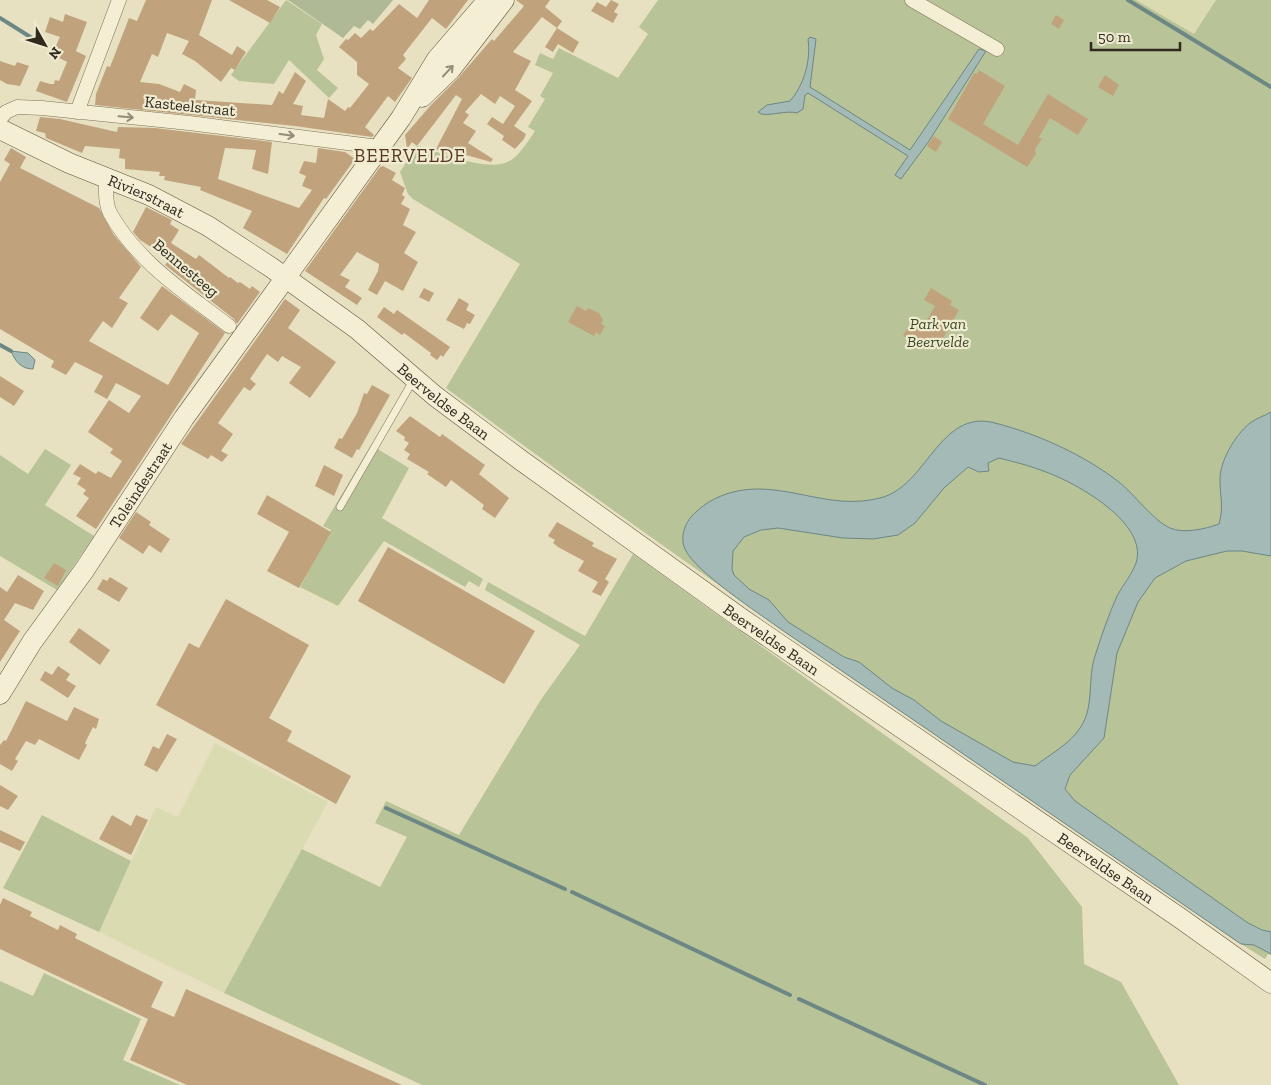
<svg xmlns="http://www.w3.org/2000/svg" width="1271" height="1085" viewBox="0 0 1271 1085" font-family="'Zilla Slab',serif">
<style>
.farmland{fill:#dbdbb1}
.green{fill:#b8c398}
.cemetery{fill:#b0b996}
.water{fill:#a4bab7;stroke:#6c8784;fill-rule:evenodd}
.lines{fill:none;stroke-linecap:round;stroke-linejoin:round}
.stream{stroke:#6c8784;stroke-width:4}
.building{fill:#c0a37d}
.lane-casing{stroke:#7e735c;stroke-width:8}
.street-casing{stroke:#7e735c;stroke-width:15}
.secondary-casing{stroke:#60543f;stroke-width:21}
.lane{stroke:#f3eed4;stroke-width:7}
.street{stroke:#f3eed4;stroke-width:14}
.secondary{stroke:#f3eed4;stroke-width:20}
.oneway{stroke:#928c79}
.labels{text-anchor:middle;dominant-baseline:central;stroke-width:4.5;stroke-linejoin:round;paint-order:stroke}
.street-label{font-size:16px;fill:#30291e;stroke:#efebd0}
.park-label{font-size:16px;font-style:italic;fill:#3c4a27;stroke:#efebd0}
.quarter-label{font-size:19px;letter-spacing:1px;fill:#573523;stroke:#efebd0}
</style>
<rect width="100%" height="100%" fill="#e7e1c2"/>
<path class="farmland" d="M1136 0H1216L1194 34Z
M215 743 328 802 224 993 99 932 156 807 178 817Z"/>
<path class="green" d="M286 0 322 24 316 35 324 59 317 70 338 88 329 98 289 60 274 84 239 81 231 75Z
M658 0H1136L1194 34 1216 0H1271V955L1268 954 1265 959 1241 944C975 760 705 582 446 388L520 264 413 199 408 194 400 172 417 146C429 148 435 151 446 156 455 159 467 161 476 163 511 169 516 159 535 131L528 127 545 99 540 96 553 73 535 65 540 53 553 59 559 48 618 78 648 34 639 27Z
M371 445 409 468 382 518 483 579 479 587 469 581 465 587 384 541 338 606 300 587 331 530 323 526Z
M45 449 71 465 45 505 94 536 57 590 0 556V455L28 474Z
M633 554 1028 838 1082 907 1084 964 1121 982 1179 1085H422L224 993 302 849 380 887 407 837 375 823 386 801 459 835 540 701 580 645 485 590 488 582 585 636Z
M42 815 131 861 99 932 3 888Z
M44 973 141 1019 123 1060 180 1085H0V981L33 996Z"/>
<path class="cemetery" d="M288 0H393L373 24 368 20 360 29 354 26 343 38Z"/>
<path class="water" d="M810 37 816 39 810 87 910 150 979 49 986 51 929 141 901 179 895 175 908 156 808 93 805 95 803 109 797 113C785 110 773 116 761 114L758 112 767 105 790 101C804 85 811 61 808 39Z
M11 351 28 353 35 360 33 369C21 369 15 361 11 351Z
M1271 412V556L1242 551H1227L1186 561 1155 578 1138 602 1117 653 1104 738 1070 775 1065 789 1075 801 1248 923 1262 930 1271 932V954L1254 945 1241 944 782 630C760 614 694 571 685 549 679 536 686 520 696 512 713 496 735 489 759 489 803 490 835 509 880 498 927 487 939 408 995 423 1038 434 1084 455 1119 482 1134 494 1154 521 1170 528 1184 534 1205 529 1219 524 1224 506 1220 498 1220 481 1219 462 1235 435 1250 423 1257 418 1264 416 1271 412ZM999 458C1015 462 1031 466 1046 472 1076 483 1149 523 1136 563 1132 574 1123 585 1117 596 1109 614 1102 634 1096 653 1089 671 1092 690 1088 709 1082 738 1057 749 1035 766L1013 762 941 721 914 700 892 688 859 662 844 657 788 622 769 600 749 589 734 575 732 569 733 551 744 537 761 530 778 528 843 538 873 539 898 535 915 523 944 488 968 467 979 472 989 471 988 463Z"/>
<g class="lines">
<path class="stream" d="M1128 0 1271 87
M0 18 32 38
M0 345 11 351
M386 808 565 889
M572 892 790 995
M799 999 985 1085"/>
</g>
<path class="building" d="M146 0H212L199 35 232 55 237 46 246 52 235 70 231 68 221 82 195 61 182 54 189 41 167 33 158 57 152 54 140 82 159 84 180 92 184 84 196 90 195 100 272 105 279 91 283 94 295 72 306 81 293 104 303 106 301 115 324 118 328 99 345 111 348 107 350 108 369 84 357 75V62L339 47 346 39 348 40 355 33 361 38 370 29 373 31 399 4 417 18 429 0H468L446 29 432 18 403 55 406 59 398 68 412 78 395 102 388 96 365 127 374 135 372 137 295 126 95 105 96 94 107 66 110 67 129 18 137 21Z
M229 0H267L280 7 270 23Z
M516 0H550L545 7 562 21 557 28 542 17 513 52 531 61 515 90 532 101 514 126 526 134 524 139 515 149 502 140 504 136 487 124 492 117 503 124 515 106 500 96 495 104 481 94 465 112 469 115 463 123 476 131 468 143 493 159 491 162 448 150 446 155 436 149 462 99 456 95 417 146 412 142 407 149 405 135 431 105 459 77 492 39 494 41 524 6Z
M611 0 619 4 614 12 618 14 613 23 591 11 597 2 606 7Z
M65 14 87 22 76 51 86 56 67 102 36 91 40 81 50 84H54L55 80 59 81 67 62 52 54 60 37 45 32 50 17 63 22Z
M1056 15 1064 20 1059 29 1051 24Z
M557 28 579 42 573 53 558 44 553 52 545 47Z
M0 61 15 66 17 62 29 66 20 86 7 84 0 80Z
M979 70 1005 86 983 124 1018 145 1048 94 1088 119 1078 135 1050 118 1039 137 1042 139 1035 149 1036 154 1027 167 948 119 974 73 977 74Z
M1105 75 1119 85 1113 96 1098 87Z
M40 117 60 119 117 132 118 127 155 128 272 142 268 174 252 169 256 150 225 148 218 179 299 208 312 190 302 186 306 176 299 173 304 161 316 163 318 148 345 152 355 159 326 199 324 198 287 254 243 228 252 211 200 190 201 187 164 180 165 176H159L160 172 125 169V159L119 158 120 149 85 146 82 153 46 138 45 133 36 131Z
M934 136 942 142 936 152 927 146Z
M11 148 26 157 20 168 99 208 114 235 141 267 119 298 128 303 112 328 103 321 89 341 168 385 199 333 171 314 158 331 140 318 162 286 225 333 96 529 76 516 89 498 83 494 86 490 77 484 81 478 73 474 80 464 96 474 98 471 111 478 122 461 110 453 113 449 88 432 109 400 129 413 141 396 116 383 107 399 94 392 103 376 75 362 66 375 51 367 54 361 0 329V182L10 164 4 160Z
M383 166 396 173 392 180 405 188 402 195 405 197 401 204 410 209 403 225 416 232 404 253 418 262 403 291 385 281 377 295 368 290 378 271 379 264 357 252 340 275 350 280 345 287 362 298 357 305 305 271 380 167Z
M146 207 172 220 170 224 179 230 171 243 196 259 199 255 229 278 230 277 238 283 240 282 250 289 252 286 260 292 237 324 234 319 165 265 170 259 140 240 133 232Z
M424 288 434 293 429 302 419 297Z
M931 288 952 301 950 305 959 310 937 349 927 343 925 348 903 336 910 324 921 331 935 306 924 300Z
M459 298 469 304 466 310 475 315 470 324 467 323 464 329 446 320Z
M285 299 300 310 288 328 336 362 310 398 289 383 301 367 282 356 278 362 267 354 250 379 256 384 250 391 244 387 218 423 233 434 221 451 228 455 222 462 211 455 208 459 181 444Z
M577 306 586 311 588 308 599 313 603 320 601 324 605 326 600 335 596 332 594 336 568 322Z
M384 307 394 314 397 310 450 347 443 357 441 355 437 360 430 355 431 353 404 333 402 335 377 317Z
M0 376 24 391 14 406 0 397Z
M372 385 390 395 359 450 357 449 352 458 334 448 339 438 342 439 357 413 364 393 367 394Z
M410 416 440 437 442 434 485 465 479 474 509 498 495 518 482 509 484 505 451 480 446 487 427 474 429 472 407 459 410 454 404 450 409 443 404 440 405 437 396 431Z
M324 465 343 475 334 496 315 486Z
M267 495 331 532 299 588 267 571 289 532 257 514Z
M136 512 151 522 149 525 170 539 161 553 149 545 143 554 119 538Z
M557 522 594 543 592 546 617 559 605 579 609 582 601 596 592 592 598 582 578 571 584 561 558 547 553 543 555 540 548 536Z
M388 547 535 631 504 684 358 601Z
M54 563 66 570 58 586 44 578Z
M18 575 44 591 33 610 15 603 4 620 20 631 0 662V587L7 592Z
M110 577 128 588 119 602 97 589 103 579 107 581Z
M226 599 309 645 269 718 292 731 287 741 351 776 336 804 156 705 189 643 199 648Z
M79 628 110 650 100 665 69 642Z
M58 666 70 674 66 680 76 686 68 698 40 680 45 671 52 675Z
M26 701 67 721 74 707 99 719 96 729 93 727 85 743 87 745 79 760 39 739 35 745 26 741 15 759 18 761 12 771 0 764V745L4 740 6 741Z
M167 734 177 739 157 772 144 765 153 746 159 749Z
M0 785 18 796 8 810 0 806Z
M112 815 131 826 136 815 148 820 131 855 99 839Z
M0 830 25 842 20 851 0 842Z
M3 898 32 912 30 916 58 930 60 925 77 934 75 938 163 982 151 1007 174 1017 186 989 402 1085H187L130 1060 148 1019 0 949V905Z"/>
<g class="lines">
<g class="lane-casing">
<path id="lane" d="M340 507 414 379"/>
</g>
<g class="street-casing">
<path id="street" d="M912 0 997 49
M77 112 119 0
M0 119 6 112 17 107 42 108 189 123 379 147
M106 179C106 190 105 203 110 213 137 262 186 293 229 326"/>
</g>
<g class="secondary-casing">
<g id="secondary">
<path d="M422 97 451 69 504 0"/>
<path id="s1" d="M0 129 69 163 149 195 208 226 272 268 357 329 435 396 522 461 745 621 1180 918 1271 983"/>
<path id="s2" d="M0 694 32 642 85 569 184 418 401 118 437 59 488 0"/>
</g>
</g>
<use href="#lane" class="lane"/>
<use href="#street" class="street"/>
<use href="#secondary" class="secondary"/>
</g>
<defs><path id="oneway-shaft" d="M-6 0H5M1.5-3L5.5 0L1.5 3" fill="none" stroke-width="1.6" stroke-linecap="round" stroke-linejoin="round" transform="scale(1.25)"/></defs>
<g class="oneway">
<use href="#oneway-shaft" transform="translate(448 71) rotate(-47)"/>
<use href="#oneway-shaft" transform="translate(126 117) rotate(5)"/>
<use href="#oneway-shaft" transform="translate(287 135) rotate(7)"/>
</g>
<g class="labels">
<g class="street-label">
<text transform="translate(190 106) rotate(6)">Kasteelstraat</text>
<text stroke="none"><textPath href="#s1" startOffset="161">Rivierstraat</textPath></text>
<text transform="translate(186 268) rotate(40)">Bennesteeg</text>
<text stroke="none"><textPath href="#s1" startOffset="524">Beerveldse Baan</textPath></text>
<text stroke="none"><textPath href="#s2" startOffset="252">Toleindestraat</textPath></text>
<text stroke="none"><textPath href="#s1" startOffset="929">Beerveldse Baan</textPath></text>
<text stroke="none"><textPath href="#s1" startOffset="1334">Beerveldse Baan</textPath></text>
</g>
<g class="park-label">
<text x="938" y="323">Park van<tspan x="938" dy="18">Beervelde</tspan></text>
</g>
<g class="quarter-label">
<text x="410" y="155">BEERVELDE</text>
</g>
</g>
<g transform="translate(45 45) rotate(129)" stroke="#efebd0" stroke-width="4" paint-order="stroke">
<path d="M0-4L9 19L0 12L-9 19Z" fill="#30291e"/>
<text y="-8" font-size="14" font-weight="bold" text-anchor="middle" fill="#30291e">N</text>
</g>
<path d="M1091 42v8h89v-8" fill="none" stroke="#30291e" stroke-width="2.5"/>
<text x="1098" y="42" font-size="15" fill="#30291e" stroke="#efebd0" stroke-width="4" paint-order="stroke">50 m</text>
</svg>
